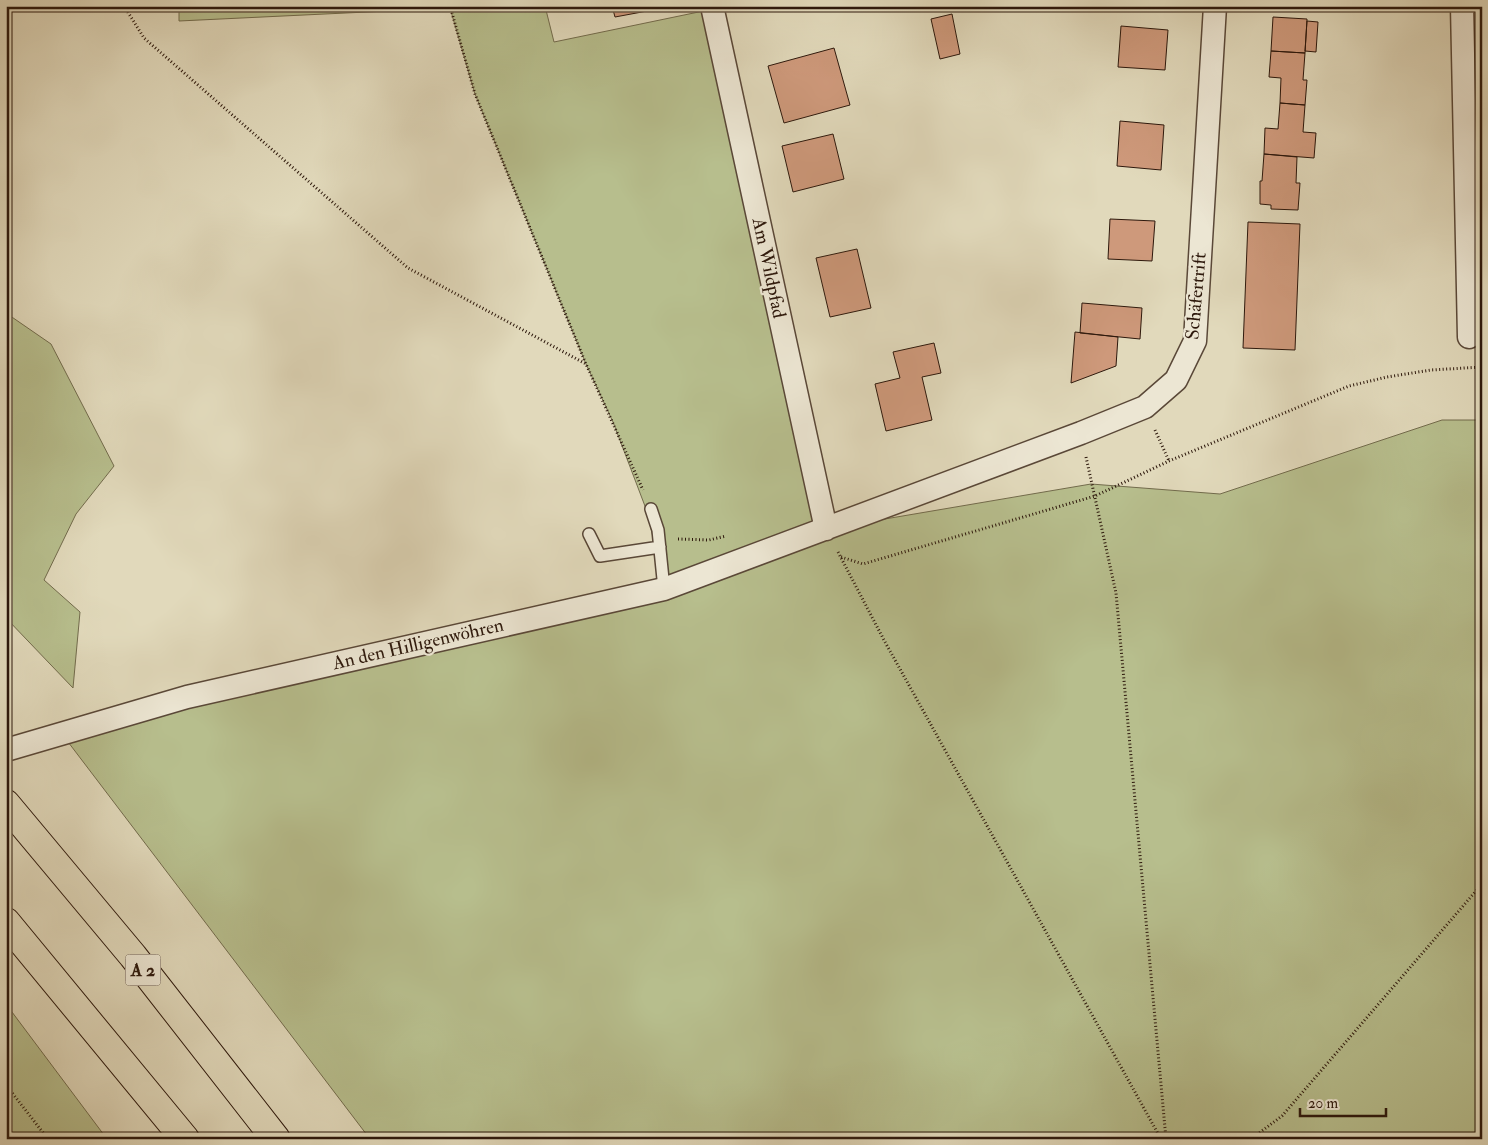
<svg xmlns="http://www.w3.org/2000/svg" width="1488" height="1145" viewBox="0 0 1488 1145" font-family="'IM FELL Double Pica',serif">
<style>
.green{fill:#b7be8d;stroke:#726b4c}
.building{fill:#ce997b;stroke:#2d180c}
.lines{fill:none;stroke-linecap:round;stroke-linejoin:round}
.service-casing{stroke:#5a4838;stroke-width:14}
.minor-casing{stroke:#5a4838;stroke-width:25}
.motorway-casing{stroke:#2d180c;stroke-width:30}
.path{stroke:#2d180c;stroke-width:3;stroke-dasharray:1 2.5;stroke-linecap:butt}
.service{stroke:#ece6d3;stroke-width:11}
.minor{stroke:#ece6d3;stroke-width:22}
.motorway{stroke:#e1d9bb;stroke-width:28}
.labels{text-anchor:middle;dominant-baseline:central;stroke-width:4.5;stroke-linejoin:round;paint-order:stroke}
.shield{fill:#ece6d3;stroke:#665648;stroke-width:1}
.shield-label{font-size:18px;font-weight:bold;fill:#2d180c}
.street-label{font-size:19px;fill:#2d180c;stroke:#ece6d3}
</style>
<rect width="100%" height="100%" fill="#e1d9bb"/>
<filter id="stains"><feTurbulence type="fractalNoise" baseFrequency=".004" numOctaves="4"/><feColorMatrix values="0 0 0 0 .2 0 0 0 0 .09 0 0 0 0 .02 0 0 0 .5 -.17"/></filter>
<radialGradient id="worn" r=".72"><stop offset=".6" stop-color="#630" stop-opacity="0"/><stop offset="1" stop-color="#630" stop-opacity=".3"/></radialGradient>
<path class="green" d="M179 6H545L554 42 713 9 826 529 1091 484 1220 494 1442 420H1482V1139H370L62 734 664 589 648 514 613 422 586 364 475 94 450 8 179 21Z
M6 313 51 344 114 466 76 514 44 580 80 612 73 688 6 618Z
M6 1004 107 1139H6Z"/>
<path class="building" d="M612 6H657L658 9 615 17Z
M952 14 960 54 940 59 931 19Z
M1273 17 1307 19 1305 53 1271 51Z
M1307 21 1318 22 1316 52 1305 51Z
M1121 26 1168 30 1165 70 1118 67Z
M834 48 850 105 784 123 768 66Z
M1271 51 1305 53 1303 80H1307L1305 105 1280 103 1281 78 1269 77Z
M1280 103 1305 105 1303 132 1316 133 1314 158 1264 154 1265 128 1278 129Z
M1120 121 1164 125 1161 170 1117 166Z
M833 134 844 179 793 192 782 146Z
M1264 154 1297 157 1296 183H1300L1298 210 1271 209V205L1260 204V181H1262Z
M1110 219 1155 221 1152 261 1108 259Z
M1248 222 1300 224 1295 350 1243 348Z
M857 249 871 308 830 317 816 258Z
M1082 303 1142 308 1140 339 1080 333Z
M1075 332 1118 337 1116 366 1071 383Z
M934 343 941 373 922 377 932 420 886 431 875 384 900 378 893 352Z"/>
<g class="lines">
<g class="service-casing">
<path id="service" d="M651 509 658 530 664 589
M589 534 600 556 660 547"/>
</g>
<g class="minor-casing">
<path id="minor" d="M712 6 826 529
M1462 6 1469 337
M6 750 187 697 664 589 1081 433 1145 407 1176 380 1195 341 1215 6"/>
</g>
<g class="motorway-casing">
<path id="motorway" d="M6 804 133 956 276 1139
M6 922 185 1139"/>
</g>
<path class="path" d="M124 6 144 38 408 268 586 364
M450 6 475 94 586 364 643 490
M1155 430 1169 461
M1086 457 1116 593 1166 1139
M678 539 709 540 726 536
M838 552 885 642 1161 1139
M841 557 863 564 1095 496 1169 461 1349 386 1387 377 1431 370 1482 367
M6 1085 48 1139
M1251 1139 1282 1116 1482 884"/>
<use href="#service" class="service"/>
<use href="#minor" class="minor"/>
<use href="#motorway" class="motorway"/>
</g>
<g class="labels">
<rect class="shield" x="125.5" y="954.5" width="35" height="31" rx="4"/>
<g class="shield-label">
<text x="143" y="970">A 2</text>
</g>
<g class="street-label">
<text transform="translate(769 268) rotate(78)">Am Wildpfad</text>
<text transform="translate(1196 296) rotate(-85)">Schäfertrift</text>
<text transform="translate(418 644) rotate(-13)">An den Hilligenwöhren</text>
</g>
</g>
<rect width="1488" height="1145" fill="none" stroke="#e1d9bb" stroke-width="25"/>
<rect x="8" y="8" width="1473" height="1130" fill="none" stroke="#2d180c" stroke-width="2.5"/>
<rect x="12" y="12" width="1463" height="1120" fill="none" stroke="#2d180c"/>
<path d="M1300 1108v8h86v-8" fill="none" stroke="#2d180c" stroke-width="2.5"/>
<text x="1308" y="1108" font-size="15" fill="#2d180c" stroke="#ece6d3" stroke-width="4" paint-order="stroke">20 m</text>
<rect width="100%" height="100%" filter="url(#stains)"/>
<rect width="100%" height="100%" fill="url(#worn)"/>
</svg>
